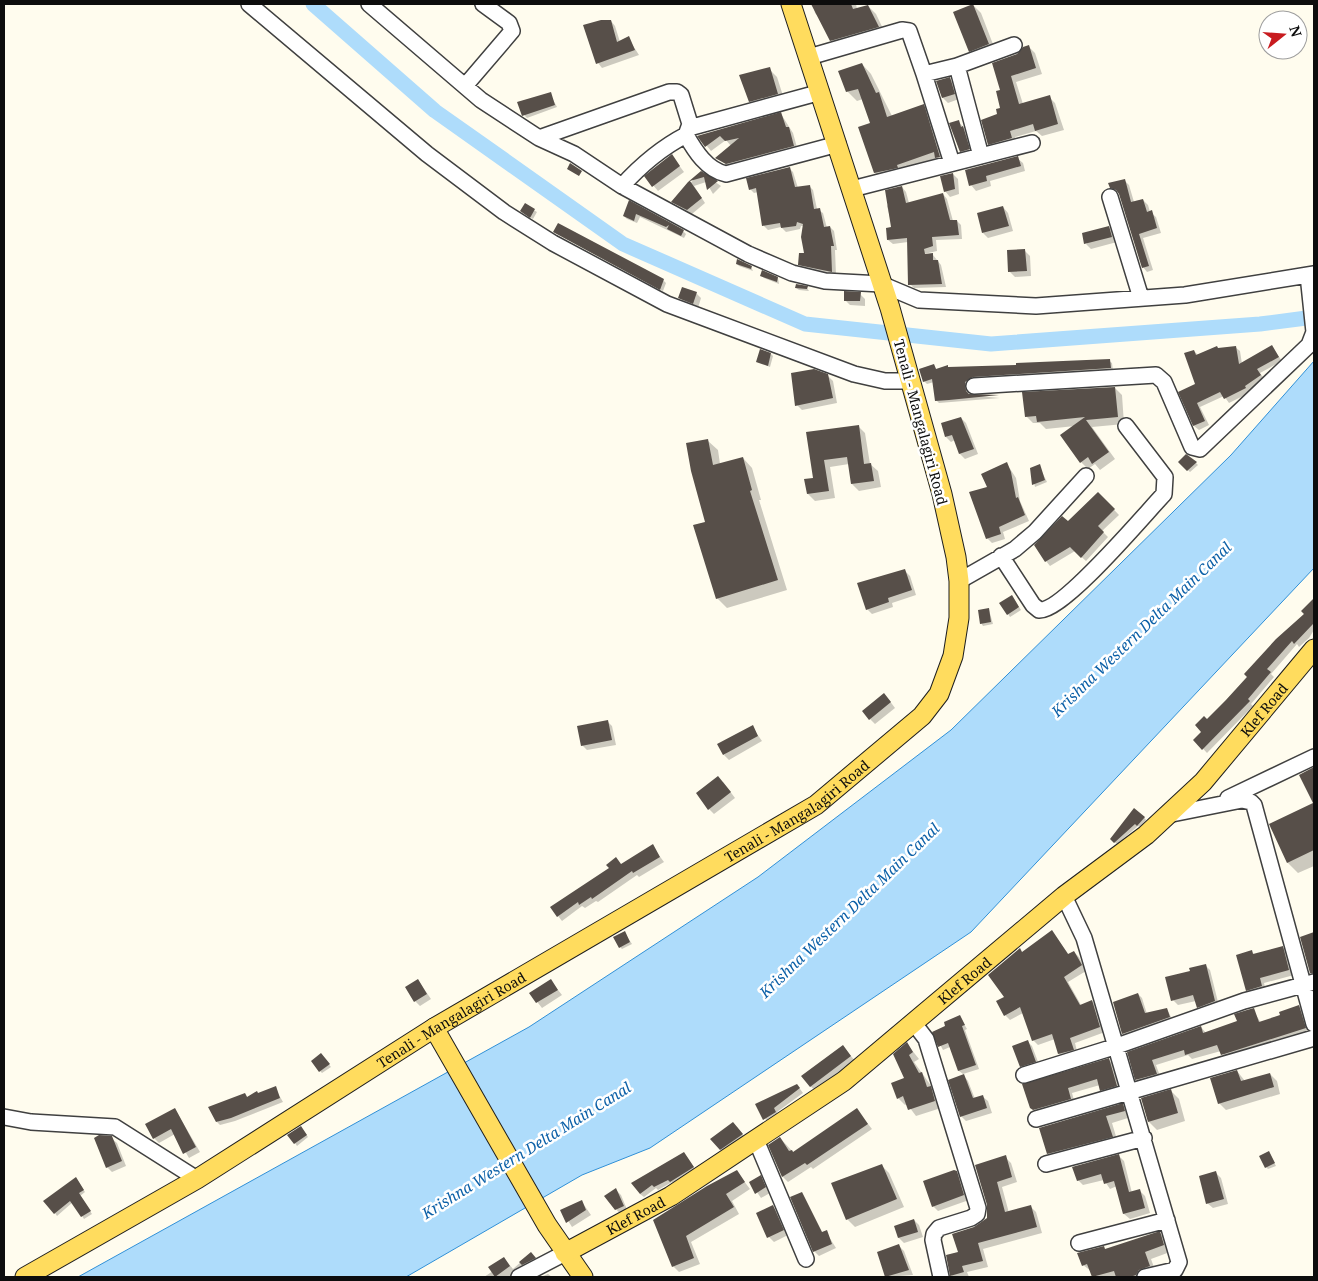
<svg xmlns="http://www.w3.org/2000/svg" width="1318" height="1281" viewBox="0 0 1318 1281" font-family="'Noto Serif',serif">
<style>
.water{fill:#aedcfb;stroke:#3090d7}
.shadow{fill:#0003}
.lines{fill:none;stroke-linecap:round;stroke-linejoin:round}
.canal{stroke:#aedcfb;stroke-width:15}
.building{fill:#574f49}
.minor-casing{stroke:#404040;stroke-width:18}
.major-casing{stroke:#1e1e1e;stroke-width:21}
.minor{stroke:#fff;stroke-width:15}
.major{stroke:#ffdc5e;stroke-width:19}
.labels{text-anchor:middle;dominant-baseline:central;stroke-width:5;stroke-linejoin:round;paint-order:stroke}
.street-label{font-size:14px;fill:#0d0d0d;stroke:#fff}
.water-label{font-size:15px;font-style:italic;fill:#0d61a8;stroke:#fff}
</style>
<rect width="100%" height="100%" fill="#fffcee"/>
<path class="water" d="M1314 361V568L971 932 650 1148 582 1175 406 1277H78L529 1027 758 877 951 730 1231 455Z"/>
<path class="shadow" d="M813 4H856L857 9 868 6 876 14 886 35 839 48 831 40 820 19 815 13Z
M973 5 981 13 996 52 978 59 970 51Z
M611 21 615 26 620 42 628 38 639 55 602 68 598 63Z
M1029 47 1035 53 1042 74 1016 82 1023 104 1049 97 1055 103 1064 130 1042 136 1036 131 1015 137 1018 144 995 150 989 144 1002 108V91L1018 55Z
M862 64 871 74 892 116 923 105 933 115 949 166 885 182 875 173 872 123 863 99 857 101 847 91Z
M769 69 777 77 785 102 758 109 750 101Z
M950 79 955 84 959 99 948 103 943 98 938 82Z
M550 94 557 107 527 118 525 116 518 102Z
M781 114 793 133 798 151 732 169 717 158 731 146 726 140 711 151 699 136Z
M959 122 968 133 974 154 964 155 959 149 951 124Z
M672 156 684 172 658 191 646 177Z
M1017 158 1023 163 1025 171 990 181 991 186 976 191 971 185 967 171Z
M789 168 793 172 798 188 809 186 813 190 817 209 823 213 827 228 830 227 834 231 837 250H835L836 275 803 268 799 264 806 255 804 226H801L800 229 786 232 781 227 768 230 764 226 758 192 754 193 750 189Z
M701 172 721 186 713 194 706 182 694 186 705 203 692 214 672 202Z
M953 174 958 179 959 194 950 197 945 191Z
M1124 180 1129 185 1134 202 1143 200 1148 205 1150 212 1156 217 1161 233 1143 238 1153 270 1147 272 1143 267 1120 193 1111 187Z
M902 187 906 192 909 203 943 194 947 199 953 221H957L961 225 962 239 936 240 937 251 924 254 933 255 941 265 946 287 914 288 910 284 908 242 893 244 888 240 893 229 887 206Z
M629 202 683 231 686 234 684 238 640 217 637 223 627 219 624 216Z
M525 205 537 212 533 219 524 213Z
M1003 207 1008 213 1013 231 988 238 983 233Z
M1109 227 1114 232 1117 242 1091 249 1086 244Z
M554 232 663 280 666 283 663 291Z
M1008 251H1025L1030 256 1031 276 1015 277 1010 272Z
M737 264 751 267 753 271 739 266Z
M762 276 778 278 779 284 764 278Z
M796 288H807L809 291 799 290Z
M696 293 701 298 698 308 685 303 680 298Z
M860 294 865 299V306L850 305 845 300Z
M1235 347 1240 351 1242 364 1272 347 1282 361 1260 373 1265 380 1248 391 1249 393 1229 403 1224 396 1200 407 1209 425 1199 430 1194 426 1180 392 1197 385 1194 351 1198 355Z
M771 354 773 356 770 367 758 362Z
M1109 361 1112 363 1113 371 968 385V395L1000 398 939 403 936 400 934 382 927 384 924 381 934 366 937 370 947 366 949 368 1017 366Z
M827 375 833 381 837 403 802 410 797 405Z
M1115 388 1122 395 1124 424 1092 427 1115 459 1100 470 1095 464 1088 469 1081 462 1075 426 1046 429 1040 423H1033L1026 416Z
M961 418 966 423 978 454 965 459 960 454 955 440 951 442 946 437Z
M858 426 865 433 870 464 878 471 881 487 859 491 852 484 849 464 830 467 835 498 815 501 808 494 815 479 808 434Z
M708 441 718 450 720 464 743 458 752 468 761 500H759L787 590 727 608 717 598 706 522Z
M1179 462 1196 463 1198 465 1190 472Z
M1007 464 1016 478 1020 501 1029 521 1003 532 1005 539 992 543 987 538 988 488Z
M1039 466 1047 482 1035 487 1031 469Z
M1098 493 1119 515 1102 531 1108 537 1086 561 1075 551 1050 566 1046 561 1068 523Z
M905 571 910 576 916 595 892 603 893 607 872 614 867 609Z
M1014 599 1021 610 1010 617 1001 603Z
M1314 603V630L1309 638 1299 647 1297 644 1271 674 1274 677 1251 704 1253 706 1207 753 1195 740 1203 732 1207 721Z
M989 610 993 624 983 626 981 623Z
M889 700 895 708 875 724 870 719Z
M607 721 612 726 616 745 587 750 582 745Z
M752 727 762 741 729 760 724 755Z
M1314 767V866L1298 873 1288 863 1271 825 1314 804 1300 775Z
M723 782 735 798 714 814 709 809Z
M1144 817 1146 820 1140 827 1138 826 1117 844 1111 839Z
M652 846 664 862 639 877 637 875 598 902 596 901 585 908 582 906 562 921 558 916 611 869 622 865Z
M624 932 632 944 622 949 620 947Z
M1314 933V976L1311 973 1301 938Z
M1056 937 1069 955 1074 952 1079 957 1086 971 1068 982 1081 1005 1092 1001 1097 1006 1105 1032 1075 1043 1078 1055 1065 1059 1059 1054 1055 1039 1038 1045 1033 1040 1023 1013 1010 1020 1005 1015 1006 998 1022 953Z
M1282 947 1288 952 1294 975 1264 983 1266 991 1252 995 1247 990 1252 952 1255 955Z
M1205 965 1210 970 1219 1006 1203 1012 1196 1001 1178 1005 1173 1000 1192 972Z
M418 980 431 999 420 1006 415 1001Z
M551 981 562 995 542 1008 531 994Z
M1138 994 1142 998 1147 1014 1167 1009 1173 1021 1127 1038 1123 1034 1114 1003Z
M1299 1006 1304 1011 1310 1033 1227 1060 1221 1051 1192 1059 1188 1055 1156 1065 1161 1079 1142 1085 1137 1080 1129 1053 1201 1027 1206 1033 1238 1022 1253 1010 1261 1023 1281 1016Z
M960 1017 967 1029 965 1030 979 1069 963 1074 959 1071 950 1047 943 1050 934 1033Z
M1027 1041 1032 1046 1040 1067 1026 1071 1021 1066Z
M907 1044 919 1059 914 1062 937 1094 941 1108 916 1116 907 1104 905 1105 898 1098 906 1079Z
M843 1046 855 1061 816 1091 810 1086Z
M323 1057 331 1067 322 1073 320 1071Z
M1109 1060 1114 1065 1122 1090 1106 1095 1100 1085 1072 1093 1075 1104 1039 1115 1034 1110Z
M1237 1071 1245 1081 1270 1074 1277 1081 1280 1094 1226 1110 1219 1103Z
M963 1075 968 1081 975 1099 982 1096 988 1101 992 1113 966 1121 961 1116Z
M797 1085 803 1093 777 1112 780 1117 768 1123 757 1105Z
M275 1088 283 1102 235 1121 220 1125 217 1122 245 1094 248 1098Z
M1171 1091 1179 1099 1185 1121 1157 1130 1149 1122Z
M1122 1105 1129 1111 1131 1117 1112 1123 1118 1143 1055 1160 1048 1153Z
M175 1109 200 1152 189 1158 175 1134 159 1143 154 1138Z
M857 1110 872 1129 813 1169 811 1167 788 1182 783 1177 770 1145 780 1138 794 1153Z
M737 1127 745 1138 724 1153 712 1139Z
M303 1130 308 1137 297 1146 295 1143Z
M111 1138 117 1143 126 1166 112 1172 107 1167Z
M1269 1153 1276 1166 1268 1169 1266 1167Z
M1119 1156 1124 1161 1132 1193 1140 1191 1145 1196 1150 1213 1130 1219 1124 1214 1117 1186 1110 1189 1104 1180 1083 1185 1078 1180Z
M687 1157 696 1171 674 1184 672 1182 658 1190 656 1188 644 1197 640 1194Z
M1005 1157 1011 1163 1017 1182 1002 1187 1009 1213 1031 1207 1036 1212 1042 1233 983 1249 988 1267 967 1272 969 1277H953L951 1275 959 1253 975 1228 988 1218V1205Z
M881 1165 889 1173 904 1207 855 1227 847 1219Z
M737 1172 750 1189 732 1201 739 1214 691 1242 700 1264 679 1272 673 1266 654 1221Z
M956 1172 962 1178 969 1200 938 1211 933 1206Z
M1216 1173 1221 1178 1228 1204 1213 1208 1207 1203Z
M760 1177 770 1193 761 1198 750 1182Z
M78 1181 85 1192 80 1196 92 1214 84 1219 73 1202 57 1216 55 1213Z
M616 1190 621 1195 628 1212 621 1215 606 1197Z
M802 1193 824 1238 826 1232 836 1248 819 1256 814 1251Z
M582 1202 591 1215 572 1227 562 1211Z
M773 1207 778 1212 788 1235 774 1242 769 1237 757 1214Z
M914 1220 919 1225 923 1237 904 1243 899 1238 896 1227Z
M1160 1233 1166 1239 1170 1252 1151 1259 1156 1273 1145 1277H1094L1091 1271 1083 1265 1106 1250Z
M899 1246 904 1251 913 1275 886 1277 878 1253Z
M531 1253 539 1263 517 1277H484L493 1271 504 1258 513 1269Z
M548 1274 552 1277H541Z"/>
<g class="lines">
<path class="canal" d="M313 4 435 111 623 244 805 324 991 344 1260 324 1314 317"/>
</g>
<path class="building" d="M811 4H851L853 9 868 5 879 27 830 41Z
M973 4 989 44 969 52 953 12Z
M601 20H611L617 42 629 36 635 50 596 64 583 25Z
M1029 45 1036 68 1011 76 1019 104 1050 95 1058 124 1035 131 1033 124 1010 131 1012 138 988 145 981 120 997 114 996 109 1000 108 996 91 1000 90 992 63 1017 54 1023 47Z
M862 63 876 93 879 92 887 117 924 104 940 157 935 158 934 152 897 165 898 168 874 173 858 127 870 123 858 89 846 92 838 71Z
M770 67 778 94 749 102 739 75Z
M950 77 955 94 942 98 936 81Z
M551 92 555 105 522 116 517 102Z
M781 112 786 127H789L794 146 726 164 715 158 739 138 725 141 720 136 705 147 697 136Z
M959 120 961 127 963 126 970 149 960 152 949 123Z
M672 154 680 166 652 187 644 176Z
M1018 156 1021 166 986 176 987 181 969 186 965 170Z
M570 163 582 171 579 176 567 169Z
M790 167 795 187 810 185 814 209 820 208 824 227 830 226 834 246H831L832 272 798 265 799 253H804L801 237 803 224 797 222 796 226 781 228 780 223 762 226 756 188 749 190 746 178Z
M701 171 718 181 707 190 704 177 690 181 702 198 687 210 671 202 688 182Z
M953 173 955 189 944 192 940 176Z
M1125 179 1131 202 1143 199 1147 212 1152 210 1157 228 1139 234 1149 266 1142 268 1119 194 1116 190 1110 188 1108 183Z
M902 186 906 203 943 193 950 220H957L959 235 932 237 933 246 924 249 925 254 933 253V260H938L942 284 908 285 907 238 887 240 886 228 891 227 885 190Z
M629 200 684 230 681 236 667 229 669 225 666 227 636 214 634 221 623 216Z
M525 203 535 209 530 218 520 211Z
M1003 206 1009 226 982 233 977 213Z
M558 223 664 279 660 290 553 232Z
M1109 226 1112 237 1084 244 1082 233Z
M1025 249 1027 271 1008 272 1007 250Z
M737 259 752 266 751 269 736 264Z
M762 270 778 277 777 282 760 276Z
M796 284 808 286 807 289 795 288Z
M682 287 697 292 693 304 678 298Z
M844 291 861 292 860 301H844Z
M1272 345 1279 357 1257 369 1261 375 1245 386 1246 388 1224 399 1220 392 1197 403 1205 421 1193 426 1178 392 1195 384 1184 353 1194 350 1196 355 1217 346 1218 348 1236 346 1239 364Z
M760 349 771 353 768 366 756 362Z
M1110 359 1111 368 973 377 965 382 966 391 969 394 999 395 949 400 935 401 932 379 923 382 919 369 934 364 936 369 948 365V367L1016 365V363Z
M814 369 828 374 833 398 795 406 791 373Z
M1115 387 1118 417 1086 420 1109 452 1092 464 1088 457 1080 463 1060 435 1085 417 1037 422 1036 416 1025 417 1022 392Z
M961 417 974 449 959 454 952 435 945 437 941 423Z
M859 425 864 464 871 463 874 481 851 484 847 457 824 460 829 491 807 494 804 479 813 478 806 432Z
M708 439 713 465 743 457 752 490 750 491 778 580 716 599 693 525 705 522 691 471 686 443Z
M1186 454 1197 462 1187 471 1178 462Z
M1007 462 1011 472 1016 498 1018 497 1025 515 999 527 1001 534 986 539 969 492 987 487 981 474Z
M1040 464 1045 480 1032 485 1030 468Z
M1098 492 1115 509 1098 526 1104 532 1081 558 1070 547 1045 562 1034 545 1062 516 1068 521Z
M905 569 912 590 888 598 889 602 866 610 857 583Z
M1012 595 1019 607 1007 615 999 603Z
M1314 598V625L1313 624 1294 644 1292 641 1267 669 1271 672 1248 699 1250 701 1202 750 1193 740 1201 732 1195 725 1204 716 1207 719 1226 700 1247 677 1244 674 1276 639 1304 614 1301 611Z
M989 608 991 622 980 624 978 610Z
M884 693 891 702 869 720 862 711Z
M608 720 612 740 581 746 577 726Z
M753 725 758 736 723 755 717 744Z
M1314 767V850L1287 863 1269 824 1313 803 1299 775Z
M718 776 731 792 708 810 696 793Z
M1134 808 1145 817 1137 826 1135 824 1114 843 1110 839Z
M653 844 660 857 633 873 632 871 592 899 591 897 579 905 578 902 557 917 550 907 609 868 606 865 616 857 621 864Z
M1052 930 1068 954 1074 951 1082 965 1064 977 1080 1005 1092 1000 1100 1027 1070 1038 1074 1050 1058 1054 1052 1034 1032 1041 1020 1007 1004 1016 996 1001 1004 997 988 975 1020 948 1022 952Z
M625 931 630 942 619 948 613 937Z
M1314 932V973H1310L1300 937Z
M1283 946 1289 970 1260 978 1262 986 1246 991 1236 955 1252 950 1253 954Z
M1206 964 1215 1001 1197 1008 1193 995 1171 1001 1165 977 1190 971 1189 968Z
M418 979 427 994 414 1002 405 987Z
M551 979 558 990 536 1003 529 993Z
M1138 993 1145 1013 1167 1008 1170 1017 1122 1034 1113 1002Z
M1299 1005 1306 1028 1221 1055 1217 1045 1185 1055 1184 1050 1152 1060 1157 1074 1135 1080 1127 1052 1201 1026 1203 1033 1237 1021 1234 1014 1247 1010 1254 1008 1259 1022 1280 1015 1279 1012Z
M960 1015 965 1025 962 1026 976 1065 958 1071 948 1043 938 1047 932 1032 945 1026 944 1022Z
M1028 1040 1036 1062 1020 1067 1012 1046Z
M907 1042 913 1052 909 1055 919 1073 922 1072 927 1087 931 1086 935 1101 908 1110 903 1096 897 1099 891 1083 904 1078 893 1054Z
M843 1045 851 1056 810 1087 801 1076Z
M321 1053 330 1064 319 1072 311 1061Z
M1109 1058 1117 1086 1100 1091 1097 1079 1068 1088 1071 1099 1033 1110 1030 1108 1022 1084Z
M1237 1070 1241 1081 1270 1073 1274 1087 1218 1104 1210 1078Z
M964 1074 973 1098 983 1095 987 1108 960 1117 948 1080Z
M797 1084 800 1088 774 1108 776 1112 763 1120 755 1104Z
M276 1086 280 1098 231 1118 216 1122 208 1107 245 1093 247 1097 257 1091 258 1093Z
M1171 1089 1178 1113 1148 1122 1141 1098Z
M1123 1103 1125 1111 1106 1116 1113 1137 1047 1154 1039 1128Z
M175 1108 196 1147 183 1154 171 1129 153 1139 145 1124Z
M857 1108 868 1124 807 1165 805 1163 782 1177 768 1145 780 1137 789 1151 792 1150 793 1152Z
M733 1122 743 1134 720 1150 710 1139Z
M301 1126 307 1135 294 1144 287 1135Z
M99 1135 112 1136 122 1161 106 1168 94 1138Z
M1269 1151 1275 1163 1265 1168 1259 1156Z
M684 1152 694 1167 670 1182 668 1180 654 1187 652 1185 640 1194 631 1183Z
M1119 1154 1129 1192 1140 1189 1145 1208 1123 1214 1114 1181 1104 1184 1101 1174 1077 1181 1072 1167Z
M1006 1155 1012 1177 997 1182 1005 1212 1031 1205 1037 1227 978 1243 983 1261 962 1266 964 1272 950 1276 946 1255 958 1252 952 1234 974 1227 987 1218V1205L975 1165Z
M882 1164 897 1199 846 1220 831 1183Z
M737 1170 745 1182 726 1194 734 1207 686 1236 694 1258 672 1267 653 1220 707 1186Z
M954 1170 957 1171 964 1195 932 1207 923 1181Z
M1216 1171 1224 1199 1206 1204 1199 1176Z
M761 1175 766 1187 755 1194 749 1182Z
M76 1177 84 1190 79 1193 91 1211 81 1217 70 1201 54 1214 43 1201Z
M616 1188 624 1206 615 1210 604 1196Z
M802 1192 822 1232 827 1230 832 1244 813 1252 790 1197Z
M582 1200 586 1210 566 1223 560 1210Z
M773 1205 784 1230 767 1238 756 1213Z
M914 1219 918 1232 898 1238 894 1226Z
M1160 1231 1164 1245 1145 1252 1150 1266 1139 1270 1136 1275 1130 1277H1116L1114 1271 1092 1277 1087 1264 1082 1266 1077 1253 1104 1246 1105 1249Z
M899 1244 909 1270 885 1277 877 1252Z
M531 1252 536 1258 522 1265 519 1262Z
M504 1257 510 1266 495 1277 488 1267Z"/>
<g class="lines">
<g class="minor-casing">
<path id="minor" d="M249 4 427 154 504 212 553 243 667 304 854 374 885 381H911
M369 4 481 100 539 138 574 154 622 186 748 254 792 273 825 281 881 284 919 300 1036 306 1185 295 1314 274
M809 57 902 30 909 31 924 74 952 163
M957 66 981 156
M924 74 957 66 1014 45
M465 86 512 31 509 23 483 4
M689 128 821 92
M686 135C695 151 707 170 726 174L838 144
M539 138 669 92H677L681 95 690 124 686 135C661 148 641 165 622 186
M852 189 1032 143
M1110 197 1141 298
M974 386 1156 375 1164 382 1192 447 1200 449 1309 345 1314 332 1308 275
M1001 556 1033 605 1039 610C1063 612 1144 515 1164 494L1165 477 1126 426
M959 581 1015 549 1035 532 1086 476
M1228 798 1314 757
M1167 815 1242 800 1251 802 1254 805 1314 1024
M1064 896 1084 938 1179 1262 1175 1270 1145 1277
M913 1022 926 1039 978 1208 977 1214 971 1218 939 1228 934 1234 933 1240 941 1277
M1024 1075 1117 1046 1244 1001 1314 982
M4 1117 31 1122 115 1127 197 1179
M1036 1119 1314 1038
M756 1140 806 1259
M1046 1164 1144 1138
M1079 1243 1167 1220
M519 1277 565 1253"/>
</g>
<g class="major-casing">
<g id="major">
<path d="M434 1028 547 1225 583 1277"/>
<path id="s1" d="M565 1253 671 1196 844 1081 1064 896 1146 835 1203 782 1314 649"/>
<path id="s2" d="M25 1277 197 1179 434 1028 816 805 922 716 939 694 953 656 959 618V581L956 557 942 494 890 308 791 4"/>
</g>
</g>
<use href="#minor" class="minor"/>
<use href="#major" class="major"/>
</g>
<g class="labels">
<g class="street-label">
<text transform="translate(921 422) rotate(75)">Tenali - Mangalagiri Road</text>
<text stroke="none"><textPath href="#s1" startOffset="890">Klef Road</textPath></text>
<text stroke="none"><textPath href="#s2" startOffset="902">Tenali - Mangalagiri Road</textPath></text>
<text stroke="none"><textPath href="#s1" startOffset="485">Klef Road</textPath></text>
<text stroke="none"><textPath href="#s2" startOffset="498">Tenali - Mangalagiri Road</textPath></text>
<text stroke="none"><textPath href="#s1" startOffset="80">Klef Road</textPath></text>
</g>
<g class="water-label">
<text transform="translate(1141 629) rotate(-44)">Krishna Western Delta Main Canal</text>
<text transform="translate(849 910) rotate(-44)">Krishna Western Delta Main Canal</text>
<text transform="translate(526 1150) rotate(-32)">Krishna Western Delta Main Canal</text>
</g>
</g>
<rect width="1318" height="1281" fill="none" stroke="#0d0d0d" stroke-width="10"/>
<g transform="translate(1283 35) rotate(73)"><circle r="24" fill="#ffffff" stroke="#9e9e9e"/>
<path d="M0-4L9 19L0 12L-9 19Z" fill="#c81b1f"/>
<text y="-8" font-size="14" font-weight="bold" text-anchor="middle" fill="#0d0d0d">N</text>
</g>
</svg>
